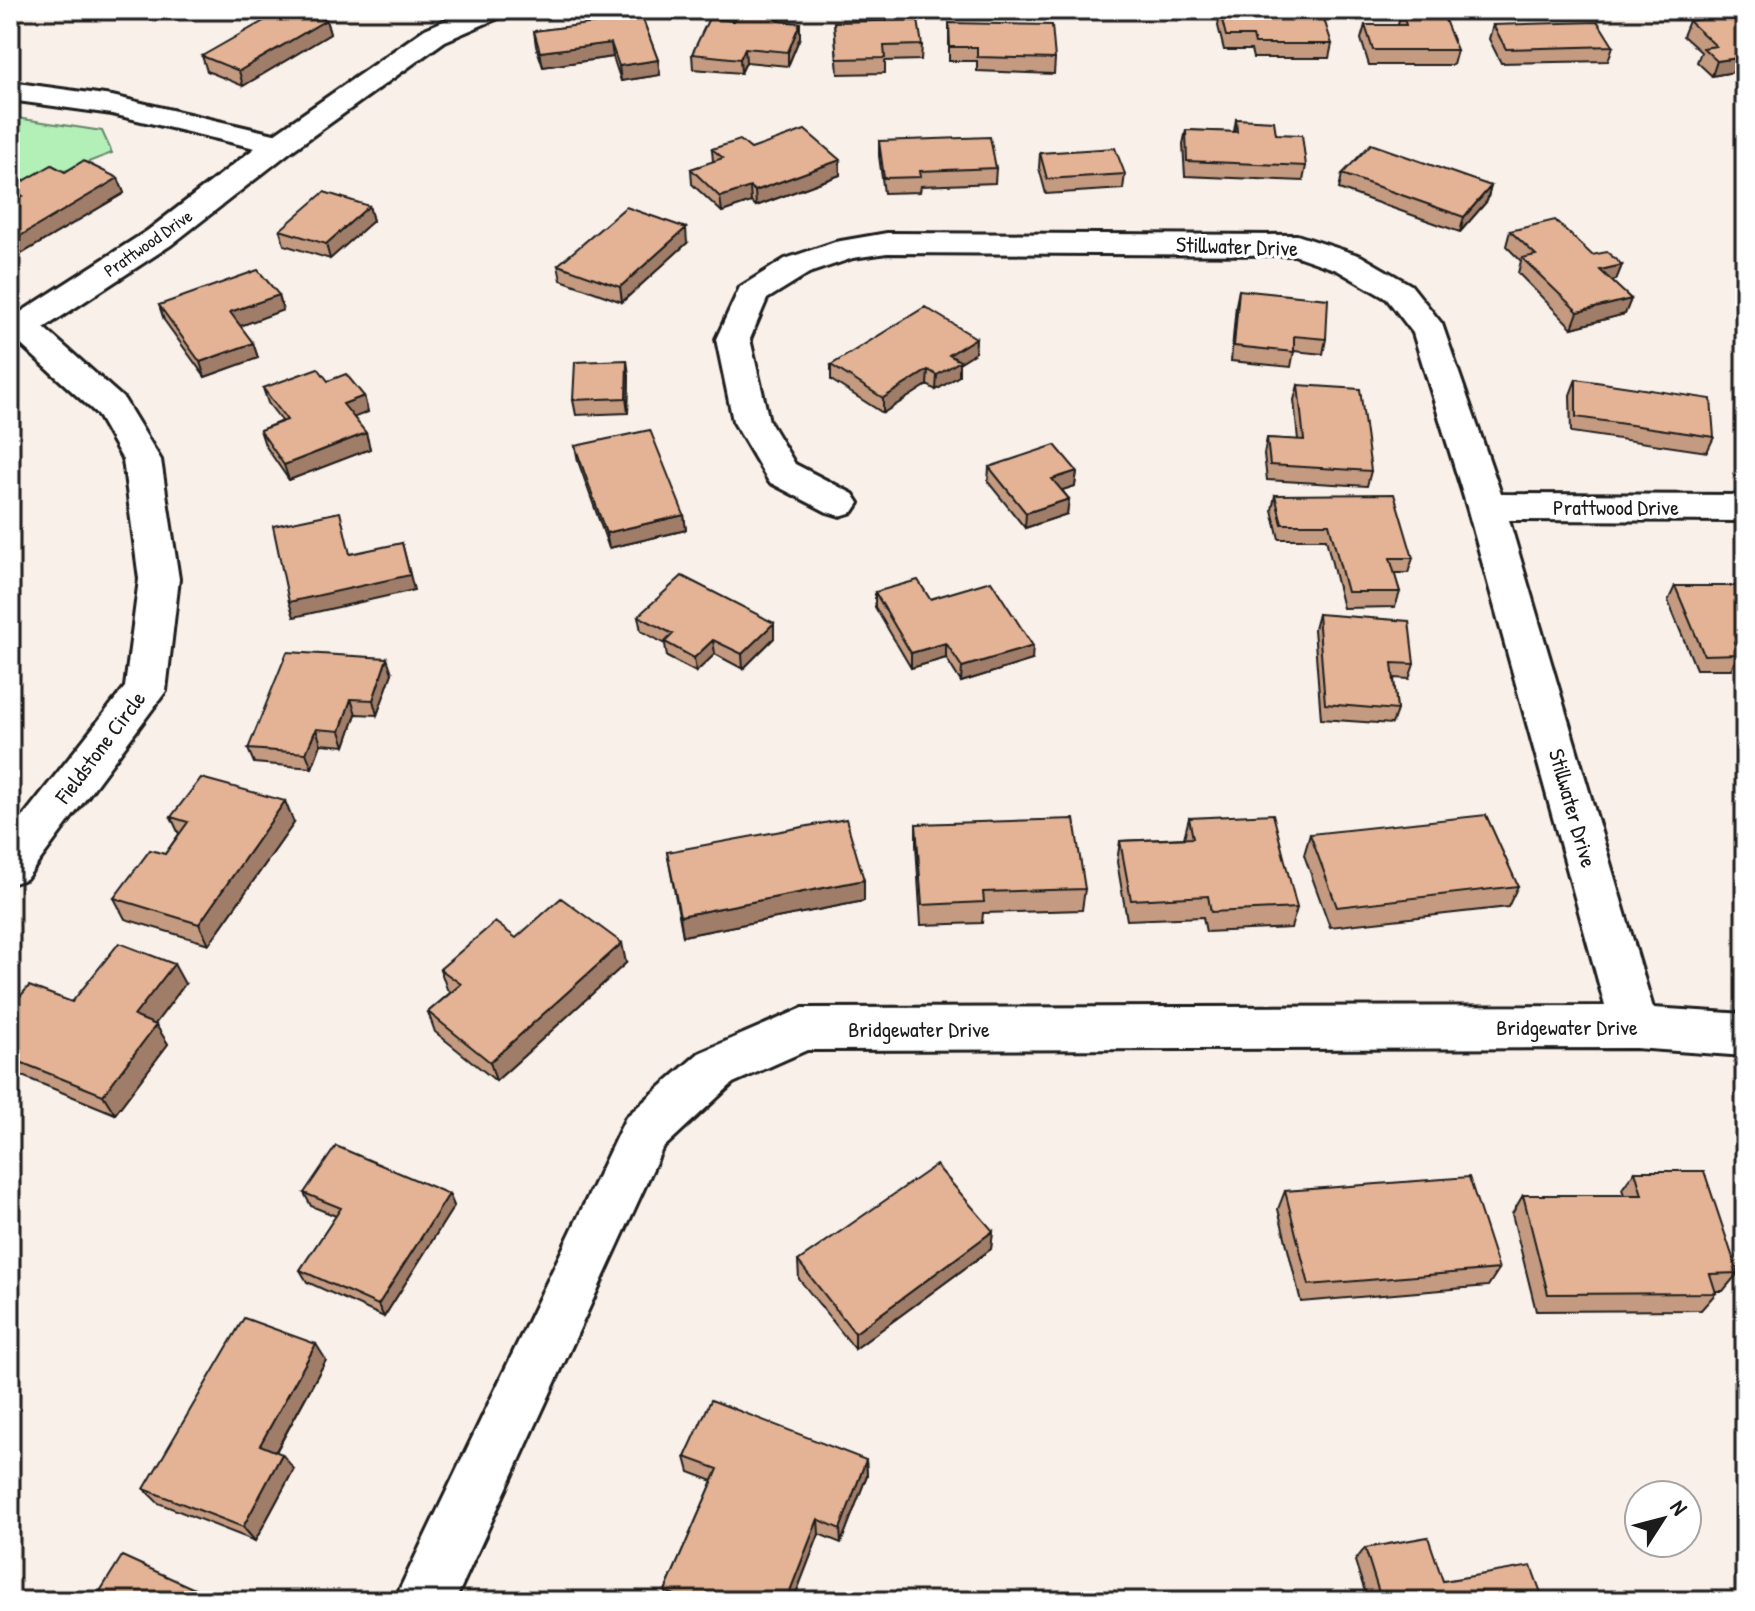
<svg xmlns="http://www.w3.org/2000/svg" width="1755" height="1611" viewBox="0 0 1755 1611" font-family="'Patrick Hand',sans-serif">
<style>
.green{fill:#b2f0b7;stroke:#67866a;stroke-width:2}
.lines{fill:none;stroke-linecap:round;stroke-linejoin:round}
.minor-casing{stroke:#1c1c1c;stroke-width:6}
.minor{fill:#fff;fill-rule:evenodd}
.wall{fill:#c49a80;stroke:#1c1c1c;stroke-width:2}
.shaded-wall{fill:#a07d68;stroke:#1c1c1c;stroke-width:2}
.building{fill:#e4b395;stroke:#1c1c1c;stroke-width:2}
.labels{text-anchor:middle;dominant-baseline:central;stroke-width:7;stroke-linejoin:round;paint-order:stroke}
.far-street-label{font-size:18px;fill:#1c1c1c;stroke:#fff}
.street-label{font-size:22px;fill:#1c1c1c;stroke:#fff}
</style>
<rect width="100%" height="100%" fill="#faf0ea"/>
<filter id="ink" filterUnits="userSpaceOnUse"><feTurbulence type="fractalNoise" baseFrequency=".0125" numOctaves="2"/><feDisplacementMap in="SourceGraphic" scale="16" xChannelSelector="R" yChannelSelector="G"/><feConvolveMatrix kernelMatrix="1 2 1 2 8 2 1 2 1" color-interpolation-filters="sRGB"/></filter>
<g filter="url(#ink)">
<path class="green" d="M10 117 102 131 112 153 10 192Z"/>
<g class="lines">
<g class="minor-casing">
<path id="minor" d="M469 10H507L503 16 445 41 290 152 171 245 44 328 124 399 161 460 179 579 166 691 26 879 10 884V833L125 687 139 579 123 460 97 414 17 341 10 343V319L147 231 255 148 112 114 10 100V82L112 96 274 134 425 29Z
M887 233 1297 235 1361 256 1411 285 1442 324 1501 494 1745 495V521L1509 520 1653 1008 1745 1014V1056L1635 1048 807 1050 733 1083 662 1149 455 1601H394L626 1117 699 1053 803 1008 1605 1006 1467 507 1413 333 1387 299 1337 270 1294 255 887 253 853 258 809 273 767 299 750 339 769 421 795 464 853 494 859 503 853 512 840 516 827 512 769 482 733 421 716 339 740 287 785 259 835 242Z"/>
</g>
<use href="#minor" class="minor"/>
</g>
<path class="wall" d="M1401 10 1457 50 1453 65H1369L1361 39 1365 25H1398Z
M1220 12 1257 18H1281L1282 13 1332 44 1329 58H1253L1251 50H1224L1218 26Z
M779 15 780 21 800 23V37L788 66 746 62 741 73 693 69 692 54 733 21Z
M1745 16V70L1712 76 1697 62 1701 52 1683 36 1689 21Z
M642 17 658 60 660 75 621 81 613 57 543 67 536 46 534 31Z
M326 20 330 34 243 86 207 71 202 56Z
M834 22 922 45 921 60 885 61V73L838 74Z
M949 23 1055 59 1054 74 977 71V61H949Z
M1493 25 1613 46 1608 61 1501 63 1489 39Z
M1744 93H1745V145L1738 108Z
M1236 119 1306 166 1303 181 1185 176 1183 144 1186 130 1234 132Z
M879 141 996 168 995 183 921 186 920 192 884 193 879 156Z
M712 149H751L840 160V175L756 206 751 202 722 212 692 184 691 169 713 162Z
M1040 153 1125 174 1123 189 1046 194 1039 168Z
M1342 174 1491 186 1487 201 1460 232 1339 189Z
M118 178 124 193 21 254 10 249V203L14 201 10 189Z
M369 206 373 221 330 259 284 245 280 230Z
M1510 231 1622 265 1616 280 1611 281 1631 299 1625 314 1572 328 1518 273 1521 261 1506 246Z
M687 243 622 302 561 280 558 265Z
M1239 290 1326 339 1323 354 1294 351 1291 367 1231 361 1236 305Z
M159 305 283 310 240 326 253 343 258 358 205 377 164 320Z
M976 338 975 353 959 363V376L936 390 927 385 883 413 831 380V365Z
M629 375 628 413 576 415 573 400Z
M1576 379 1714 437 1707 452 1571 432 1570 395Z
M328 381 364 396 368 412 353 417 366 433 370 449 289 480 265 445 260 430 282 421 268 403 263 388Z
M1298 385 1371 471 1367 486 1267 480 1264 454 1267 438 1298 440 1294 400Z
M575 446 684 515 686 530 609 548 578 461Z
M989 467 1077 471 1075 486 1062 490 1069 499 1067 514 1025 528 988 482Z
M1275 495 1413 558 1408 573H1394L1400 592 1395 607 1343 608 1326 539H1279L1272 510Z
M1675 586H1745V656H1738L1731 669H1696L1668 601Z
M875 592 930 599 1032 660 961 682 946 658 911 668 875 607Z
M1318 614 1414 664 1409 679 1394 678 1397 710 1392 724 1321 719 1314 629Z
M638 616 774 623V638L743 669 715 654 696 672 667 657 665 644 641 631Z
M392 673 377 715 356 714 345 746 321 744 312 768 254 763 248 749Z
M171 817 294 823 209 944 125 919 114 898 165 854 179 834Z
M1189 818 1297 908 1291 928 1206 932 1203 917 1127 920 1117 862 1120 841 1184 838Z
M916 824 1085 889 1082 910 983 913 982 923 921 925 916 845Z
M1310 834 1518 886 1508 907 1330 927 1304 855Z
M667 852 864 901 683 936Z
M516 938 626 963 496 1081 435 1032 428 1012 451 992 447 989 440 969Z
M185 984 155 1024 168 1044 115 1114 10 1071V1008L72 1002Z
M1635 1171 1738 1273 1723 1291H1715L1716 1293 1701 1310 1536 1311 1512 1214 1523 1195H1624L1622 1189Z
M1285 1191 1499 1269 1488 1286 1301 1302 1278 1209Z
M304 1193 449 1194 454 1206 384 1317 307 1282 300 1270 336 1216 311 1206Z
M993 1231 991 1249 855 1349 799 1279 798 1261Z
M326 1360 276 1452 294 1469 255 1541 158 1503 144 1489Z
M685 1457 866 1460 867 1475 841 1543 819 1534 793 1601H668L665 1591 713 1481 689 1472Z
M1365 1548 1443 1581 1544 1601H1368L1355 1561Z"/>
<path class="shaded-wall" d="M326 20 330 34 243 86 239 71Z
M800 23V37L788 66V52Z
M611 43 613 57 543 67 540 52Z
M745 48 746 62 741 73 740 59Z
M1745 57V70L1712 76 1717 61Z
M658 60 660 75 621 81 619 66Z
M840 160V175L756 206 755 191Z
M118 178 124 193 21 254 15 239Z
M1491 186 1487 201 1460 232 1464 217Z
M750 187 751 202 722 212 720 197Z
M369 206 373 221 330 259 326 244Z
M686 228 687 243 622 302 620 287Z
M1622 265 1616 280 1594 285 1600 270Z
M279 295 283 310 235 328 230 312Z
M1631 299 1625 314 1572 328 1578 312Z
M976 338 975 353 959 363V376L936 390 937 375 949 355Z
M253 343 258 358 205 377 200 362Z
M627 360 629 375 628 413 626 398Z
M928 370 927 385 883 413V398Z
M364 396 368 412 348 420 343 404Z
M366 433 370 449 289 480 284 465Z
M1077 471 1075 486 1050 494 1052 479Z
M1069 499 1067 514 1025 528 1026 513Z
M684 515 686 530 609 548 606 533Z
M402 543 414 590 294 617 289 602Z
M774 623V638L743 669 742 654Z
M713 640 715 654 696 672 694 658Z
M946 643V658L911 668V653Z
M1033 646 1032 660 961 682 962 667Z
M387 658 392 673 377 715 373 700Z
M351 699 356 714 345 746 340 731Z
M316 729 321 744 312 768 306 753Z
M285 801 294 823 209 944 199 924Z
M864 880V901L683 936 680 916Z
M622 943 626 963 496 1081 490 1062Z
M174 964 185 984 146 1036 134 1016Z
M156 1025 168 1044 115 1114 103 1095Z
M449 1194 454 1206 384 1317 378 1305Z
M993 1231 991 1249 855 1349V1333Z
M316 1344 326 1360 271 1460 260 1445Z
M282 1454 294 1469 255 1541 243 1527Z
M866 1460 867 1475 841 1543 840 1529Z
M818 1519 819 1534 793 1601H786Z
M199 1591 210 1601H193Z"/>
<path class="building" d="M283 10H301L326 20 239 71 202 56Z
M1401 10H1441L1457 50H1373L1365 25H1406Z
M738 11 779 15 777 21 800 23 788 52 745 48 740 59 692 54 709 18 733 21Z
M1220 12H1255L1257 18H1284L1282 13H1322L1332 44H1255L1253 36H1226Z
M1742 13 1745 16V57L1717 61 1703 48 1716 46 1689 21Z
M642 17 658 60 619 66 611 43 540 52 534 31Z
M918 20 922 45 884 46 885 58 837 59 834 22Z
M1598 22 1613 46 1506 49 1493 25Z
M949 23 1052 25 1055 59 977 57V47H950Z
M1236 119 1274 121 1276 134 1302 135 1306 166 1187 161 1186 130 1237 132Z
M805 130 840 160 755 191 750 187 720 197 691 169 723 158 712 149 740 140 751 149Z
M990 137 996 168 920 171 921 177 884 178 879 141Z
M1371 144 1491 186 1464 217 1342 174Z
M1115 148 1125 174 1047 179 1040 153Z
M83 161 118 178 15 239 10 237V203L23 196 10 189 52 165 65 172Z
M324 192 369 206 326 244 280 230Z
M626 207 686 228 620 287 558 265Z
M1555 220 1592 255 1607 252 1622 265 1600 270 1631 299 1578 312 1522 258 1536 255 1510 231Z
M258 270 279 295 230 312 253 343 200 362 159 305Z
M1239 290 1328 299 1326 339 1294 336V352L1234 346Z
M925 307 976 338 949 355 960 361 937 375 928 370 883 398 831 365Z
M627 360 626 398 573 400 575 362Z
M318 368 328 381 346 374 364 396 343 404 366 433 284 465 260 430 287 420 263 388Z
M1576 379 1711 399 1714 437 1576 417Z
M1298 385 1360 389 1371 471 1270 465 1267 438 1304 440Z
M650 430 684 515 606 533 575 446Z
M1055 445 1077 471 1052 479 1069 499 1026 513 989 467Z
M1394 494 1413 558H1390L1400 592H1347L1329 524H1282L1275 495Z
M340 512 350 554 402 543 410 575 289 602 273 526Z
M682 576 774 623 742 654 713 640 694 658 665 642 673 634 638 616Z
M918 580 930 599 991 581 1033 646 962 667 946 643 911 653 875 592Z
M1675 586H1745V641L1734 642 1739 654 1704 655Z
M1318 614 1409 621 1414 664 1392 663 1397 710 1325 704Z
M287 652 387 658 373 700 351 699 340 731 316 729 306 753 248 749Z
M201 778 285 801 199 924 114 898 150 850 165 854 188 822 171 817Z
M1273 814 1297 908 1211 912 1208 896 1131 900 1120 841 1193 838 1189 818Z
M1486 815 1518 886 1337 907 1310 834Z
M846 819 864 880 680 916 667 852Z
M1074 819 1085 889 983 892 984 902 922 905 916 824Z
M561 898 622 943 490 1062 428 1012 461 984 440 969 495 922 516 938Z
M119 943 174 964 134 1016 156 1025 103 1095 10 1058V1008L29 986 72 1002Z
M336 1146 449 1194 378 1305 300 1270 341 1208 304 1193Z
M936 1165 993 1231 855 1333 798 1261Z
M1635 1171H1704L1738 1273 1710 1274 1716 1293 1548 1294 1523 1195H1642Z
M1469 1177 1499 1269 1309 1285 1285 1191Z
M244 1318 316 1344 260 1445 282 1454 243 1527 144 1489Z
M711 1400 866 1460 840 1529 818 1519 786 1601H689L665 1591 718 1469 685 1457Z
M1428 1537 1443 1581 1531 1566 1544 1601H1367L1381 1599 1365 1548Z
M122 1556 199 1591 193 1601H94Z"/>
</g>
<g class="labels">
<g class="far-street-label">
<text transform="translate(148 243) rotate(-35)">Prattwood Drive</text>
</g>
<g class="street-label">
<text transform="translate(1237 246) rotate(2)">Stillwater Drive</text>
<text x="1616" y="507">Prattwood Drive</text>
<text transform="translate(100 747) rotate(-53)">Fieldstone Circle</text>
<text transform="translate(1573 808) rotate(74)">Stillwater Drive</text>
<text x="1567" y="1027">Bridgewater Drive</text>
<text x="919" y="1029">Bridgewater Drive</text>
</g>
</g>
<rect width="1755" height="1611" fill="none" stroke="#fff" stroke-width="40"/>
<rect x="20" y="20" width="1715" height="1571" fill="none" stroke="#1c1c1c" stroke-width="3" filter="url(#ink)"/>
<g transform="translate(1663 1519) rotate(54)"><circle r="38" fill="#ffffff" stroke="#a4a4a4" stroke-width="2"/>
<path d="M0-6L14 30L0 20L-14 30Z" fill="#1c1c1c"/>
<text y="-12" font-size="22" font-weight="bold" text-anchor="middle" fill="#1c1c1c">N</text>
</g>
</svg>
